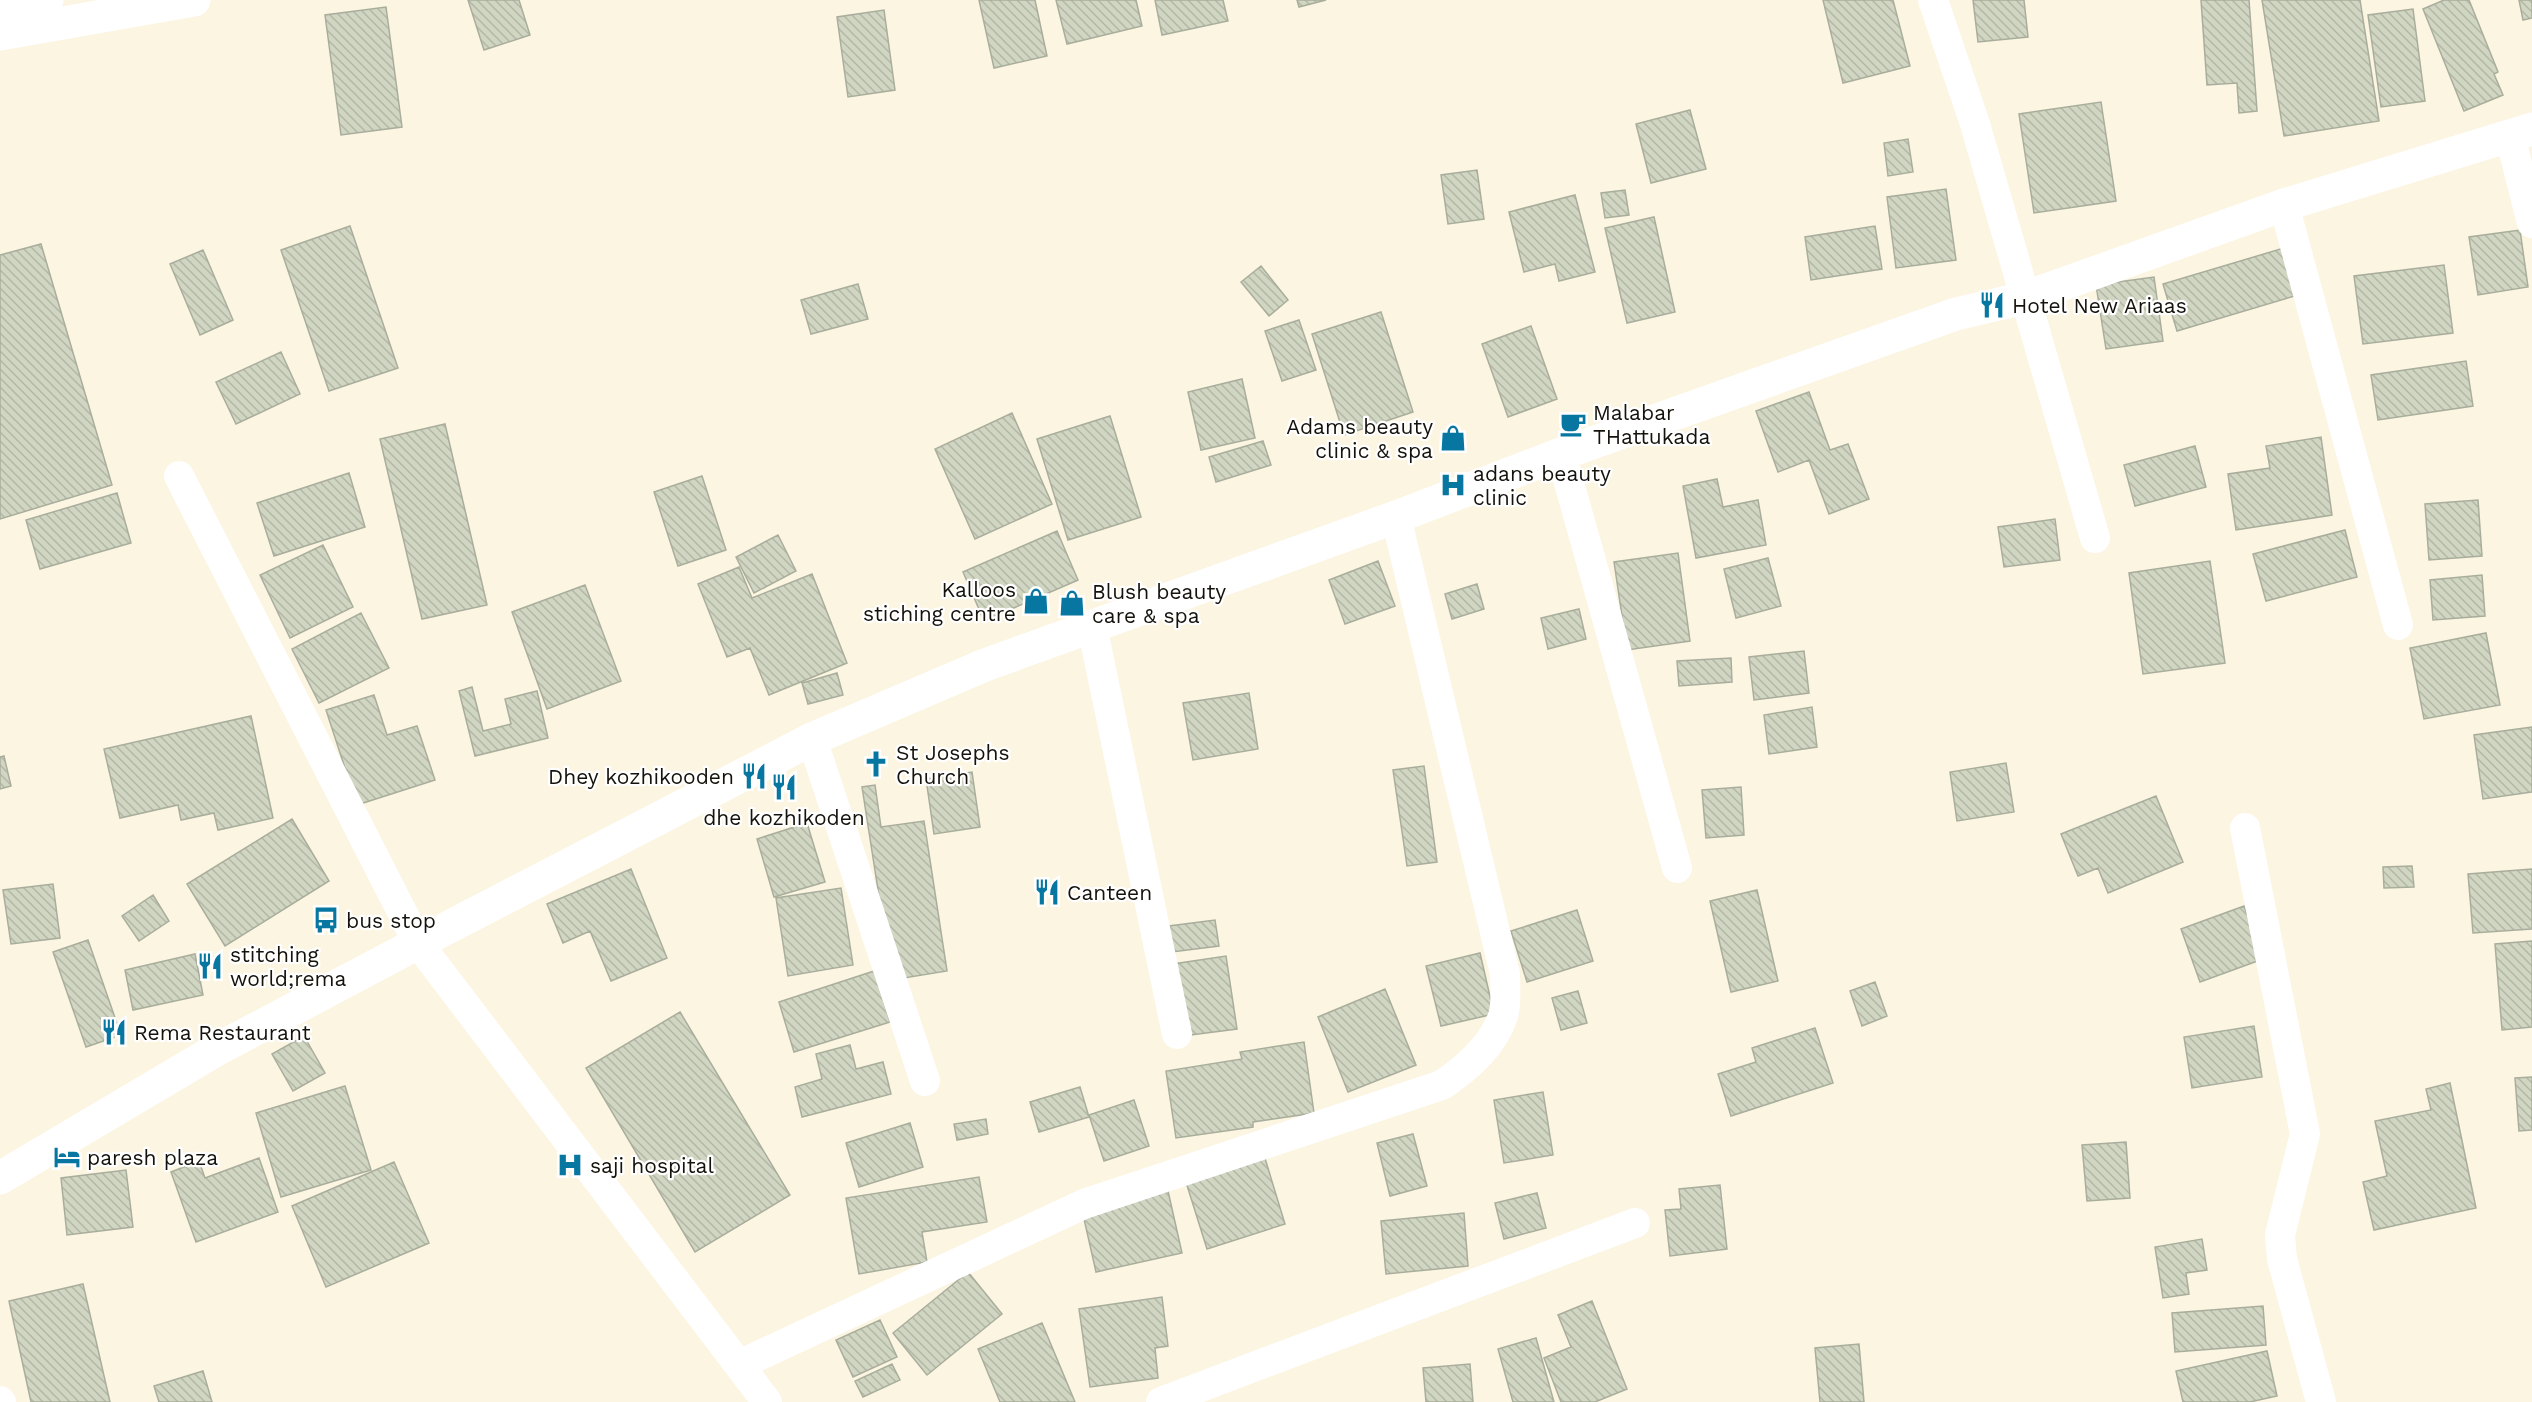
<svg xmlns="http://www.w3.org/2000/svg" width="2532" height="1402" viewBox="0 0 2532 1402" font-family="'Work Sans',sans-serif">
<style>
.building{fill:url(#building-back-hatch);stroke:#a9ae9c;stroke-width:1.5}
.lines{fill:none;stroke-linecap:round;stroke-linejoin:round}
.street{stroke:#fff;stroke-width:30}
.secondary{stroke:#fff;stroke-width:33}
.labels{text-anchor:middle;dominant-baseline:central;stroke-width:4.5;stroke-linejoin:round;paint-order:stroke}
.poi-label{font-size:21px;fill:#14120b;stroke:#fff;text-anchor:start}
</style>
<defs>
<pattern id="building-back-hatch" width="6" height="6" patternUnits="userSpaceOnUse" patternTransform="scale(1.5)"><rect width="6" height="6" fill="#d1d6c3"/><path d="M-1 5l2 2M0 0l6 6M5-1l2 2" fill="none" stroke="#b3b7a6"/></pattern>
</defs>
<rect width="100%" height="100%" fill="#fcf5e2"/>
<path class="building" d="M468 0H519L530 35 484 50Z
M979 0H1035L1047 56 994 68Z
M1056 0H1136L1142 26 1067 44Z
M1155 0H1223L1228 21 1162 35Z
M1297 0H1326L1299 7Z
M1823 0H1893L1910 66 1843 83Z
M1973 0H2024L2028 37 1978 42Z
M2201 0H2249L2257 111 2239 113 2237 83 2207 85Z
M2262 0H2360L2379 121 2284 136Z
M2444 0H2469L2498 72 2494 74 2503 95 2464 111 2423 9Z
M2519 0H2532V18L2523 20Z
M386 7 402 127 341 135 325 15Z
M2413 9 2425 101 2381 107 2368 15Z
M884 10 895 90 848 97 837 17Z
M2101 102 2116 201 2034 213 2019 114Z
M1690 110 1706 169 1651 183 1636 124Z
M1908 139 1913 172 1888 176 1884 143Z
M1477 170 1484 219 1448 224 1441 175Z
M1946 189 1956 260 1896 268 1887 197Z
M1625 190 1629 215 1605 218 1601 193Z
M1575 195 1595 272 1559 281 1555 264 1524 272 1509 212Z
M1654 217 1675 312 1627 323 1605 228Z
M350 226 398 368 329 391 281 250Z
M1875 226 1882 269 1811 280 1805 237Z
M2520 230 2528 287 2478 295 2469 237Z
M41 244 112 485 0 519V255Z
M2294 245 2308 292 2177 331 2163 284Z
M203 250 233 320 200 335 170 264Z
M2444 265 2453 333 2363 344 2354 276Z
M1261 266 1288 300 1269 316 1241 282Z
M2154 277 2163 341 2106 349 2096 285Z
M858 284 868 319 811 334 801 300Z
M1381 312 1413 412 1344 435 1312 334Z
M1299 320 1316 370 1282 381 1265 331Z
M1531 326 1557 399 1508 417 1482 344Z
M281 352 300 394 236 424 216 382Z
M2466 361 2473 406 2378 420 2371 375Z
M1242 379 1255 438 1201 450 1188 392Z
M1809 392 1830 450 1848 444 1869 499 1829 514 1809 460 1778 472 1756 411Z
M1012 413 1052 504 975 539 935 449Z
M1110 416 1141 517 1068 540 1037 439Z
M445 424 487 605 422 619 380 439Z
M2321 437 2332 515 2236 530 2228 474 2270 468 2266 446Z
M1263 441 1271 465 1216 482 1209 457Z
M2195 446 2206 487 2135 506 2124 465Z
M349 473 365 527 274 556 257 503Z
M702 476 726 550 678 566 654 492Z
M1717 479 1723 507 1758 500 1766 545 1696 558 1683 486Z
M117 493 131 543 40 569 26 520Z
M2478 500 2482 556 2429 560 2425 504Z
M2055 519 2060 560 2004 567 1998 527Z
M2345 530 2357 577 2266 601 2253 554Z
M1057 531 1078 580 984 621 963 572Z
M778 535 796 571 754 593 736 557Z
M323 545 353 607 290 638 260 575Z
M1678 553 1690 641 1627 650 1614 562Z
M1768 558 1781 606 1736 618 1724 569Z
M1378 561 1395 606 1345 624 1329 580Z
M2210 561 2225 663 2143 674 2129 573Z
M739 567 752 598 812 574 847 663 769 695 750 648 727 657 698 584Z
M2482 575 2485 616 2433 620 2430 580Z
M1477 584 1484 609 1452 619 1445 594Z
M585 585 621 681 547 709 512 612Z
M1579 609 1586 639 1548 649 1541 618Z
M361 613 389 668 319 703 292 649Z
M2486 633 2500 705 2424 719 2410 648Z
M1804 651 1809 693 1754 700 1749 657Z
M1731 658 1732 682 1679 686 1677 661Z
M837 673 843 695 808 704 802 683Z
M472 687 483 731 511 724 505 699 537 691 548 738 475 756 459 691Z
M1249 693 1258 749 1193 760 1183 703Z
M374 695 387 735 417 726 435 780 357 805 326 710Z
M1812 707 1817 747 1769 754 1764 715Z
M251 716 273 818 218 830 214 813 181 820 178 805 120 818 104 749Z
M2532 727V792L2483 799 2474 735Z
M4 756 11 786 0 789V757Z
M2006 763 2014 812 1957 821 1950 772Z
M1424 766 1437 862 1407 866 1393 770Z
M972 772 980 827 934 834 926 779Z
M875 785 881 827 924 821 947 971 892 980 862 787Z
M1741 787 1744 835 1706 838 1702 790Z
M2156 796 2183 862 2108 893 2098 868 2078 876 2061 834Z
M292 819 329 881 225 946 187 884Z
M807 823 825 882 774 897 757 839Z
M2412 866 2414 887 2384 888 2383 867Z
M631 869 667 958 611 981 590 931 563 943 547 904Z
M2532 869V929L2473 933 2468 874Z
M53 884 60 938 11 944 3 890Z
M841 888 853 965 788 976 776 898Z
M1757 890 1778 981 1731 992 1710 901Z
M153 895 169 921 139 941 122 916Z
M2244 906 2263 959 2200 982 2181 929Z
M1577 910 1593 961 1527 982 1511 931Z
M1215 920 1219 946 1172 952 1169 926Z
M88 940 121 1035 86 1047 53 952Z
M2532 941V1027L2502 1030 2495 944Z
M1480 953 1494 1014 1441 1026 1426 966Z
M195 954 203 995 133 1010 125 970Z
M1226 956 1237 1029 1183 1036 1173 964Z
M874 971 890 1022 794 1052 779 1002Z
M1875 982 1887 1016 1862 1026 1850 991Z
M1385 989 1416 1065 1348 1092 1318 1017Z
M1578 991 1587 1023 1561 1030 1552 998Z
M680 1012 790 1195 695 1252 586 1068Z
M2254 1026 2262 1077 2192 1088 2184 1037Z
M1815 1028 1833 1083 1731 1116 1718 1074 1756 1062 1752 1048Z
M304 1036 325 1073 293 1091 272 1054Z
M1304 1042 1314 1113 1253 1122V1127L1176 1138 1166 1071 1242 1059 1240 1052Z
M850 1045 856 1069 883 1062 891 1094 802 1117 795 1087 822 1079 816 1054Z
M2532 1077V1130L2519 1131 2515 1078Z
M2450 1083 2476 1208 2374 1230 2363 1182 2387 1176 2375 1121 2431 1110 2426 1089Z
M345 1086 371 1170 281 1197 256 1113Z
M1080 1087 1089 1117 1039 1132 1030 1102Z
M1543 1092 1553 1155 1504 1163 1494 1100Z
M1134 1100 1149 1146 1104 1161 1089 1115Z
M986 1119 988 1134 957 1140 954 1124Z
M910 1123 923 1167 859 1187 846 1143Z
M1413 1134 1427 1186 1390 1196 1377 1143Z
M2126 1142 2130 1198 2087 1201 2082 1145Z
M1264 1155 1285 1224 1207 1249 1185 1179Z
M259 1158 278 1212 196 1242 171 1172 199 1161 205 1178Z
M394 1162 429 1243 326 1287 292 1206Z
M126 1170 133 1227 67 1235 61 1178Z
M979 1177 987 1222 922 1232 927 1262 859 1274 846 1198Z
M1720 1185 1727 1249 1670 1256 1665 1210 1681 1209 1679 1189Z
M1168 1191 1182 1253 1096 1272 1082 1210Z
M1537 1193 1546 1228 1504 1239 1495 1203Z
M1464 1213 1468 1266 1386 1274 1381 1221Z
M2202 1239 2207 1270 2186 1273 2189 1294 2163 1298 2155 1247Z
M968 1272 1002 1314 927 1375 893 1333Z
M83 1284 110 1402H31L9 1301Z
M1162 1297 1168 1346 1155 1348 1158 1378 1090 1387 1079 1309Z
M1592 1301 1627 1389 1595 1402H1561L1544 1358 1571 1347 1558 1315Z
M2263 1306 2266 1345 2175 1352 2172 1313Z
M880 1320 897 1357 853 1377 836 1340Z
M1042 1323 1075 1402H1000L978 1349Z
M1536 1338 1554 1402H1513L1498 1349Z
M1859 1344 1864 1402H1820L1815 1348Z
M2267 1351 2277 1396 2250 1402H2183L2176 1371Z
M892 1364 900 1380 863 1397 855 1381Z
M1470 1364 1473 1402H1426L1423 1368Z
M203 1371 212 1402H159L154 1386Z"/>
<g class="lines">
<path class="street" d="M1933 0 1975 124 2095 538
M2510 136 2532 223
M2284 205 2398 625
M1561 454 1677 868
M179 476 418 943 767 1402
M1092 626 1177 1034
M812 739 925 1081
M2245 828 2305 1134 2280 1235 2282 1259 2321 1402
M739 1365 1084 1204 1442 1085C1467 1068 1493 1046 1503 1016 1507 1004 1505 987 1505 974L1396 517
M0 1401 1 1402
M1161 1402 1635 1223"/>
<path class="secondary" d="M0 7 47 0
M0 34 194 0
M0 1178 216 1050 418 943 812 739 985 665 1396 517 1561 454 1956 314 2024 298 2284 205 2532 129"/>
</g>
<defs>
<g id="restaurant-bare" transform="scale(2.07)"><path d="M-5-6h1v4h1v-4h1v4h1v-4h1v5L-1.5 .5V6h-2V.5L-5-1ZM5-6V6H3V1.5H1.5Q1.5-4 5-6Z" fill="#0777a1" stroke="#fff" stroke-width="2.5" paint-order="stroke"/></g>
<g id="cafe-bare" transform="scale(2.07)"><path d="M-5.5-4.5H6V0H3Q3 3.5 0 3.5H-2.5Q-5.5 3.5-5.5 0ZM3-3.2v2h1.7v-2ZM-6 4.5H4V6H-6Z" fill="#0777a1" stroke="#fff" stroke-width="2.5" paint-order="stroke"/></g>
<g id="shop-bare" transform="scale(2.07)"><path d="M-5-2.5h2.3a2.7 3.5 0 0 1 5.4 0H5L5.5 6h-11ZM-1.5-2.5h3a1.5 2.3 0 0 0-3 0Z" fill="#0777a1" stroke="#fff" stroke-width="2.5" paint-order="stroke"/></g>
<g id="hospital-bare" transform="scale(2.07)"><path d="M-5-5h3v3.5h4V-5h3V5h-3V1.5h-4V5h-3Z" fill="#0777a1" stroke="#fff" stroke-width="2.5" paint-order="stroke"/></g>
<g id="church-bare" transform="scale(2.07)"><path d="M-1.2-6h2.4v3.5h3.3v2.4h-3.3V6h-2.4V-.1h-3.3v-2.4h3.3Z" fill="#0777a1" stroke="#fff" stroke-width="2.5" paint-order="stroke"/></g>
<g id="bus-bare" transform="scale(2.07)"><path d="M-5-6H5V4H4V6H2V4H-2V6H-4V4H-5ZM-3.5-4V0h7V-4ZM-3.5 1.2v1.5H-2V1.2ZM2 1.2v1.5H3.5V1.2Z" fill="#0777a1" stroke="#fff" stroke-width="2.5" paint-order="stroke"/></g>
<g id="hotel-bare" transform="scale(2.07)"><path d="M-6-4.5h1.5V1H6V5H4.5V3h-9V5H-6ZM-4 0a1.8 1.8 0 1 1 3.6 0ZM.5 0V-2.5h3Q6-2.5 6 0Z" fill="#0777a1" stroke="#fff" stroke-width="2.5" paint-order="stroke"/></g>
</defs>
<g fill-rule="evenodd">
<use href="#restaurant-bare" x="1992" y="305"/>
<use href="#cafe-bare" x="1573" y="424"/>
<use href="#shop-bare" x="1453" y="438"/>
<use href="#hospital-bare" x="1453" y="485"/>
<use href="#shop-bare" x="1036" y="601"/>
<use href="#shop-bare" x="1072" y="603"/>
<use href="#church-bare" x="876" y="764"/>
<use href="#restaurant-bare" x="754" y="776"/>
<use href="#restaurant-bare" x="784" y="787"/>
<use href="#restaurant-bare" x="1047" y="892"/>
<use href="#bus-bare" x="326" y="920"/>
<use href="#restaurant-bare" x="210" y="966"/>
<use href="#restaurant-bare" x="114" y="1032"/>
<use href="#hotel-bare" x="67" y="1157"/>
<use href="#hospital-bare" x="570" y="1165"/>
</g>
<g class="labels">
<g class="poi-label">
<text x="2012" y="305">Hotel New Ariaas</text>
<text x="1593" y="412">Malabar<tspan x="1593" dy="24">THattukada</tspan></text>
<text x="1433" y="426" text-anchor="end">Adams beauty<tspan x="1433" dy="24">clinic &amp; spa</tspan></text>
<text x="1473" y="473">adans beauty<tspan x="1473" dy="24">clinic</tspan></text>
<text x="1016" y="589" text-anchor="end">Kalloos<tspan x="1016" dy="24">stiching centre</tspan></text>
<text x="1092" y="591">Blush beauty<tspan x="1092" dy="24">care &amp; spa</tspan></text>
<text x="896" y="752">St Josephs<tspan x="896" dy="24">Church</tspan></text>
<text x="734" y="776" text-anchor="end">Dhey kozhikooden</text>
<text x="784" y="817" text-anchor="middle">dhe kozhikoden</text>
<text x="1067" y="892">Canteen</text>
<text x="346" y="920">bus stop</text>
<text x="230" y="954">stitching<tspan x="230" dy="24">world;rema</tspan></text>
<text x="134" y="1032">Rema Restaurant</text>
<text x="87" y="1157">paresh plaza</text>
<text x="590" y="1165">saji hospital</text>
</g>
</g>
</svg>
